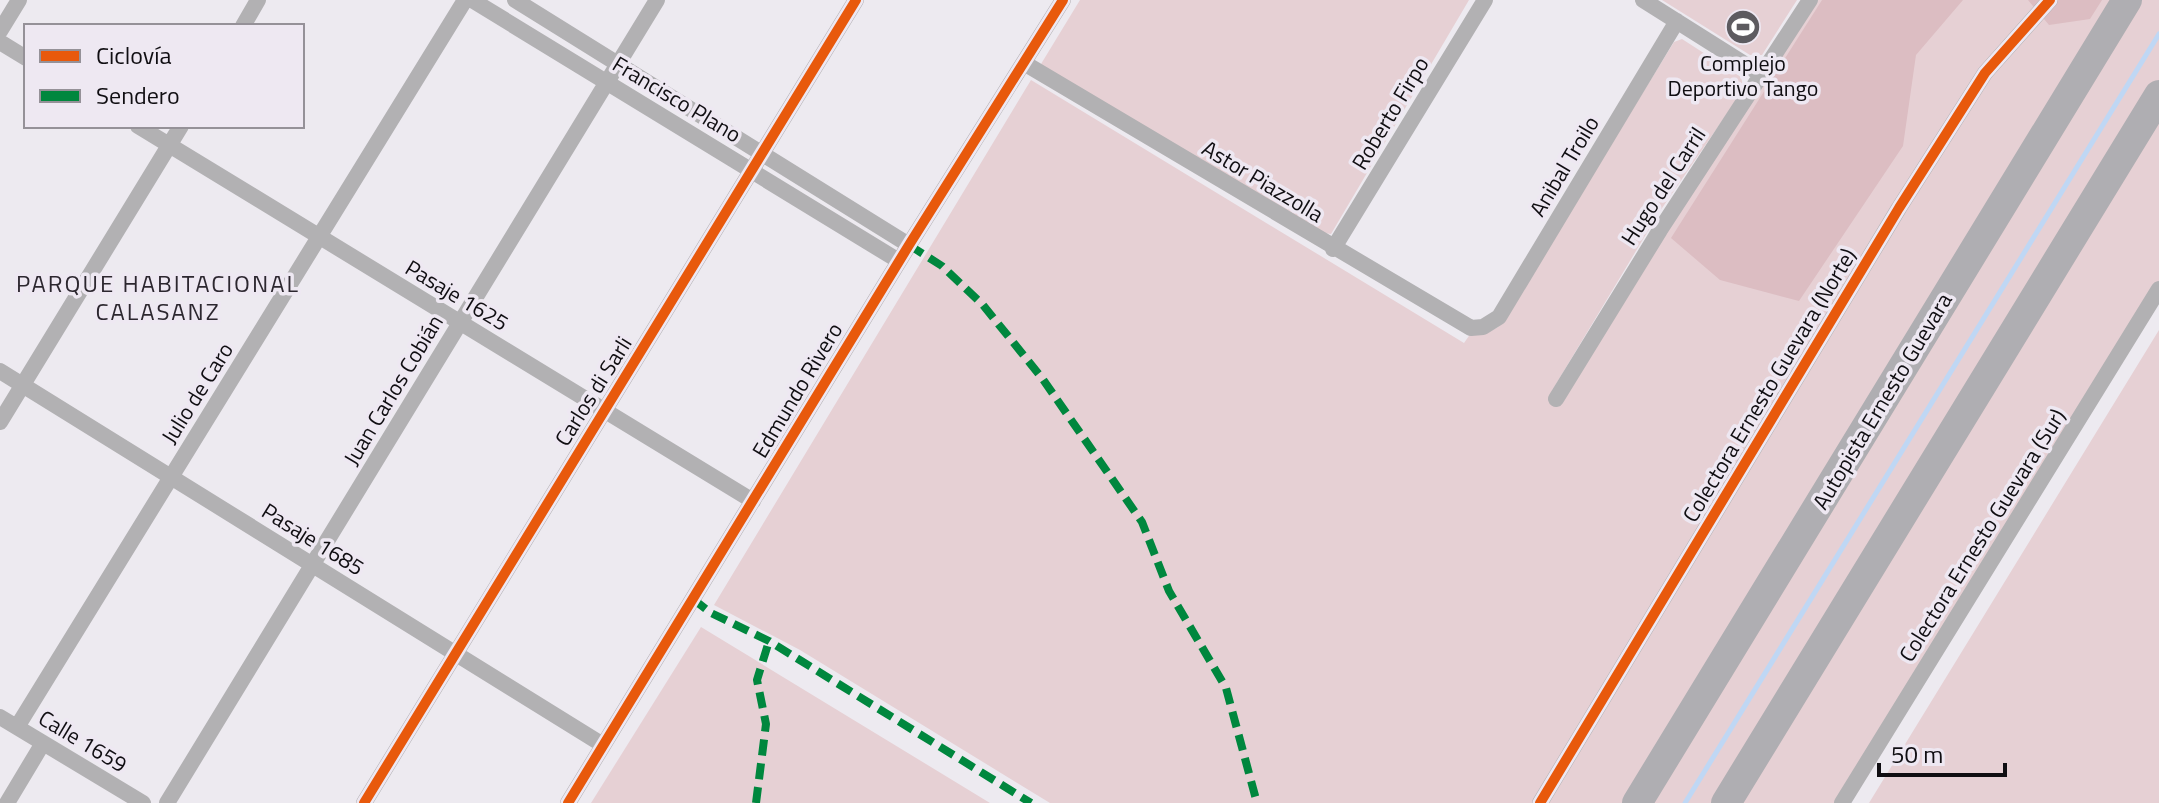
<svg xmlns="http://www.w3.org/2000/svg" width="2159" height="803" viewBox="0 0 2159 803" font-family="'Titillium Web',sans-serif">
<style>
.green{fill:#e6d0d4}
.forest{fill:#dcbdc2}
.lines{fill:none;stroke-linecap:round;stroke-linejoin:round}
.stream{stroke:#bfd7f4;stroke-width:5}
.street{stroke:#b2b1b3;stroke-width:16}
.highway{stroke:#afaeb2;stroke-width:30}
.quiet{stroke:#00873e;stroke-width:8;stroke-dasharray:16 8;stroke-linecap:butt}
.cycleway-casing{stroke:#eee8f2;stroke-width:15}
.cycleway{stroke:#e8590c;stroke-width:10}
.labels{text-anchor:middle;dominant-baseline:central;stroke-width:7;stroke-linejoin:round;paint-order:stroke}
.poi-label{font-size:22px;fill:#100e12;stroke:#eee8f2}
.street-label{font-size:22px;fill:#100e12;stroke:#eee8f2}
.neighbourhood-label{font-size:24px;letter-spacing:2px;fill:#2c272f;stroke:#eee8f2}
</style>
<rect width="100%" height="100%" fill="#edeaf0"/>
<path class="green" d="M1080 0H1469L1331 234 1318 232 1051 73 1041 64Z
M1662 0H1797L1762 55H1750Z
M1810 0H2159V289L1842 803H1050L800 650 714 605 1031 80 1464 343 1471 333H1486L1498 327 1674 42 1682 39 1741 77 1744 89 1660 211 1550 394Z
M2159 330V803H1869Z
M701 627 990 803H591Z"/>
<path class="forest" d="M1822 0H1963L1916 55 1903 146 1799 301 1720 280 1671 238Z
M2028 0H2102L2090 19 2049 25Z"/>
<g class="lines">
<path class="stream" d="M1685 803 2159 34"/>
<path class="street" d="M472 0 899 261
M515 0 909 245
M1643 0 1762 75
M243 26 258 0
M0 31 19 0
M0 42 26 58
M1024 63 1471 328 1483 327 1499 317 1677 21
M138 126 753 501
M1333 249 1485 0
M0 371 603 745
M1556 399 1660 230 1810 0
M0 422 181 126
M0 717 143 803
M17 727 465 0
M7 803 43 743
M167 803 657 0
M364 803 856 0
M568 803 909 245 1063 0
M1540 803 1899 208 1985 73 2050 0
M1842 803 2159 289"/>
<path class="highway" d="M1637 803 2127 0
M1726 803 2159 95"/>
<path class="quiet" d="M909 245 942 266 983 305 1042 378 1142 522 1169 591 1226 688 1257 803
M693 599 711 613 769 641 1031 803
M756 803 766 724 757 680 769 641"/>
<g class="cycleway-casing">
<path id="cycleway" d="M364 803 856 0
M568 803 909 245 1063 0
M1540 803 1899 208 1985 73 2050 0"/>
</g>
<use href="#cycleway" class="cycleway"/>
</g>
<defs>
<g id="stadium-disc" transform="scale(1.8)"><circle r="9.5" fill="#5d5b60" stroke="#eee8f2"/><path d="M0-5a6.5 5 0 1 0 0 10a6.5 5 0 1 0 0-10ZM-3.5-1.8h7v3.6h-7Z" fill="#fff"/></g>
</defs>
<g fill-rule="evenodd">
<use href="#stadium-disc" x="1743" y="27"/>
</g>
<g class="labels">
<g class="poi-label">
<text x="1743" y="63">Complejo<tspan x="1743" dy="25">Deportivo Tango</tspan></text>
</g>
<g class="street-label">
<text transform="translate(677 99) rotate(31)">Francisco Plano</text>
<text transform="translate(1390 113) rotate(-59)">Roberto Firpo</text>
<text transform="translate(1564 166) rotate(-59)">Anibal Troilo</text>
<text transform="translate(1263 181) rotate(31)">Astor Piazzolla</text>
<text transform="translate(1663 186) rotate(-57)">Hugo del Carril</text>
<text transform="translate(457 295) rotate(31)">Pasaje 1625</text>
<text transform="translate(1769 385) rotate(-59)">Colectora Ernesto Guevara (Norte)</text>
<text transform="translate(393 390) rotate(-59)">Juan Carlos Cobián</text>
<text transform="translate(797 390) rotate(-59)">Edmundo Rivero</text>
<text transform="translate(593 391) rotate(-58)">Carlos di Sarli</text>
<text transform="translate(197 393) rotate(-58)">Julio de Caro</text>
<text transform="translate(1882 401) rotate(-59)">Autopista Ernesto Guevara</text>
<text transform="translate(1982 535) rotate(-58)">Colectora Ernesto Guevara (Sur)</text>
<text transform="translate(313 539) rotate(32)">Pasaje 1685</text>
<text transform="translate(83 741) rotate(31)">Calle 1659</text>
</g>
<g class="neighbourhood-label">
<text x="158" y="283">PARQUE HABITACIONAL<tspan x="158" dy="28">CALASANZ</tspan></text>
</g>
</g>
<rect x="24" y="24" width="280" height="104" fill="#eee8f2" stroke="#959198" stroke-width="2"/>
<rect x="40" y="50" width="40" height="12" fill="#e8590c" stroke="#959198" stroke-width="2"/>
<text x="96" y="64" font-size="24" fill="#100e12">Ciclovía</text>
<rect x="40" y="90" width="40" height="12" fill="#00873e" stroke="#959198" stroke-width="2"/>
<text x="96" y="104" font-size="24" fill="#100e12">Sendero</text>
<path d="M1879 763v12h126v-12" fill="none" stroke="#100e12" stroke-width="4"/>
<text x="1891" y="763" font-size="24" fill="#100e12" stroke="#eee8f2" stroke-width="6" paint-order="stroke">50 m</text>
</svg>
